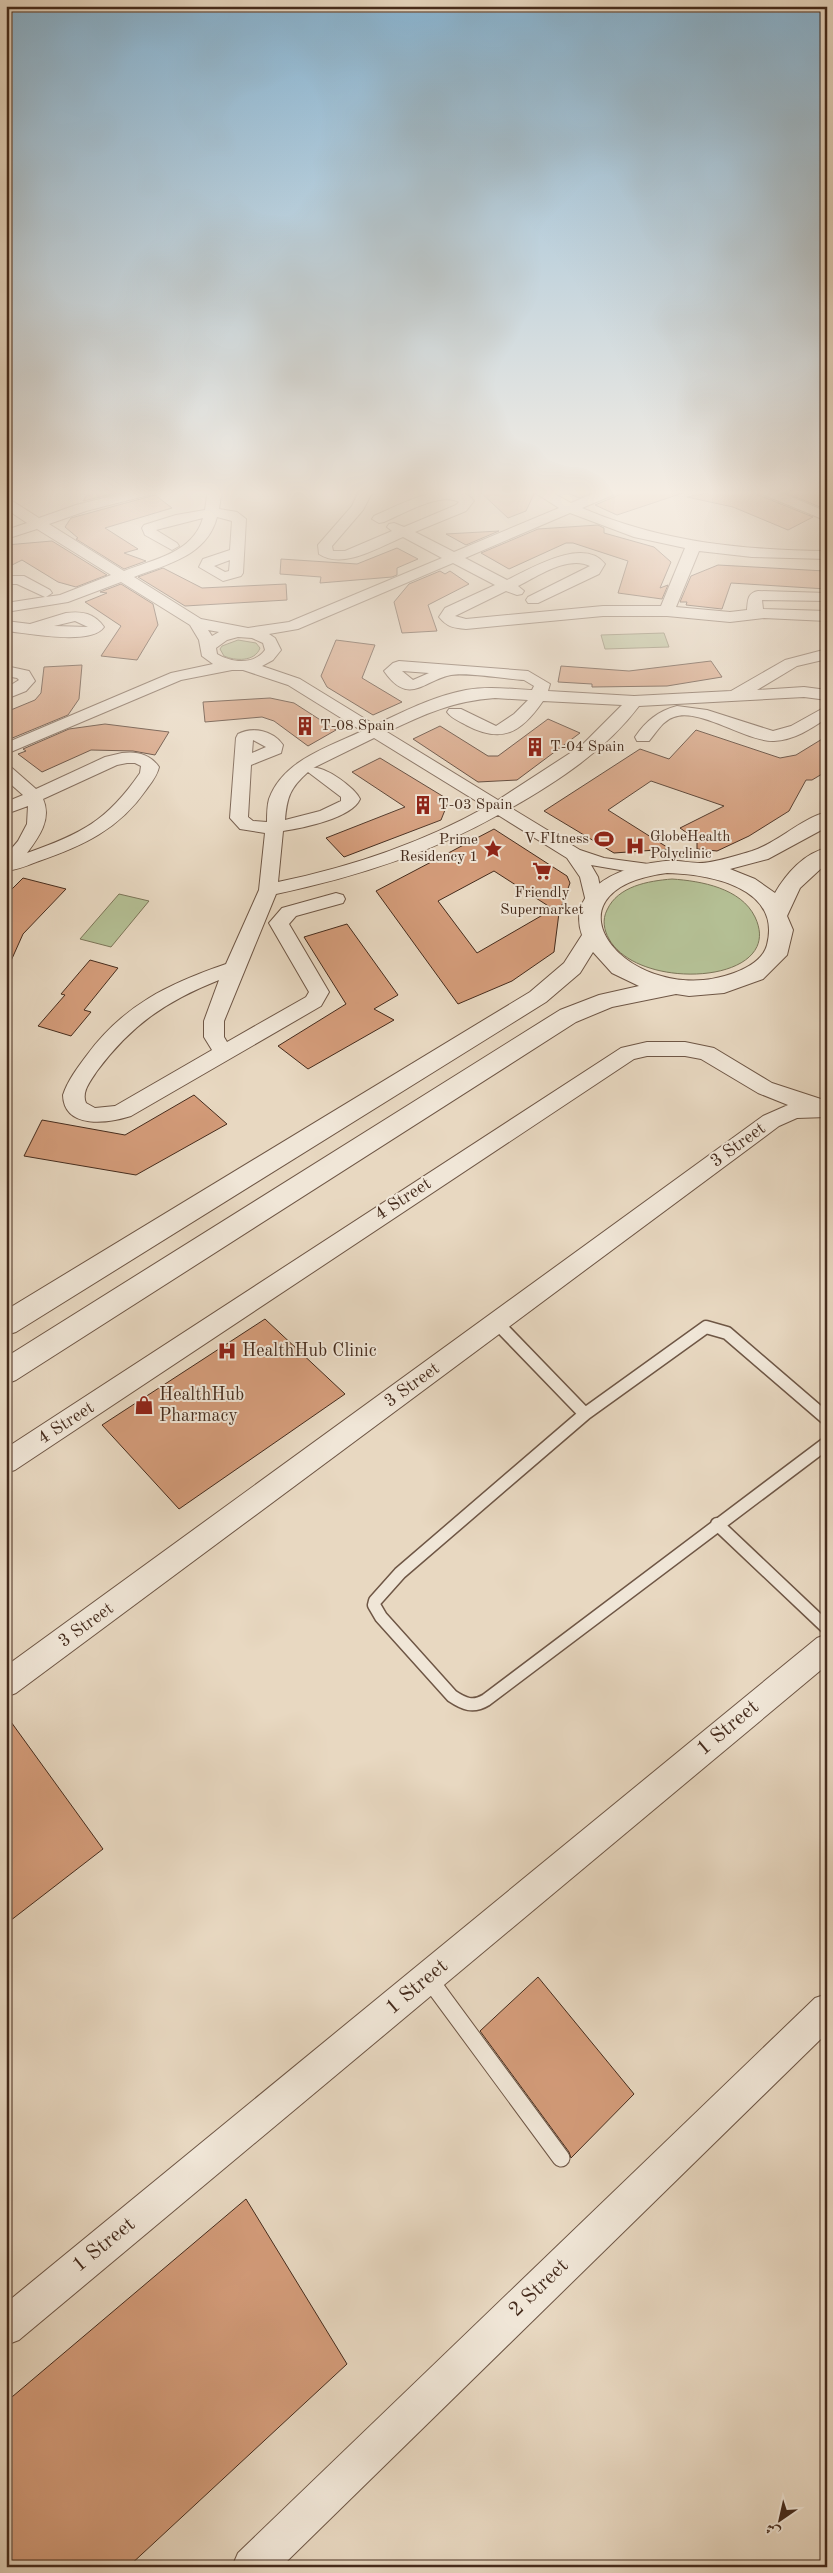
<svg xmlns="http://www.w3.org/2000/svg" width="833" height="2573" viewBox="0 0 833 2573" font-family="'Old Standard TT',Amiri,serif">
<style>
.green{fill:#b4bf94;stroke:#7c7558}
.building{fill:#d49c7a;stroke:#452b1c;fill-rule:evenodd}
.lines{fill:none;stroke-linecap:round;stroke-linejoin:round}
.service-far1-casing{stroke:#6e5645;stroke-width:15}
.service-casing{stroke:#6e5645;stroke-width:19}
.minor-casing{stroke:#6e5645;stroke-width:2}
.tertiary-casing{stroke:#6e5645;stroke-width:2}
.service-far1{stroke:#f0e6d7;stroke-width:12}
.service{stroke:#f0e6d7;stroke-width:17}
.minor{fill:#f0e6d7;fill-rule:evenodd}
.tertiary{fill:#f0e6d7;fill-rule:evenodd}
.labels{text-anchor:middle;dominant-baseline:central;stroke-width:4;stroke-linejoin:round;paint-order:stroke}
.far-poi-label{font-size:15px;fill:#452b1c;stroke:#f0e6d7;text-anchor:start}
.street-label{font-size:18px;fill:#452b1c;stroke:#f0e6d7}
.poi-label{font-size:18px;fill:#452b1c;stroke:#f0e6d7;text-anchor:start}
.near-street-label{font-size:21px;fill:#452b1c;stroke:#f0e6d7}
</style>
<rect width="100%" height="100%" fill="#e8d8c1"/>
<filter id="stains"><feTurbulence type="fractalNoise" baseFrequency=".004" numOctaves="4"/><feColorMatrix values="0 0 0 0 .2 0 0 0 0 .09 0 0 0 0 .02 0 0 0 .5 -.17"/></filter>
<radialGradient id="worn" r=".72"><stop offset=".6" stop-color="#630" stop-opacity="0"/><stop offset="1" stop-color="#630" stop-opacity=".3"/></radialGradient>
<path class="green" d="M664 633 669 647 605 649 601 635Z
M238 640 256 643 260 648C255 662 235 661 224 656L220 649 222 646Z
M672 879C701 881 741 888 755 917 787 984 639 993 609 939 604 930 602 920 607 910 618 886 648 881 672 879Z
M119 894 149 901 111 947 80 939Z"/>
<path class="building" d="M91 489H133L83 501Z
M477 489H527L534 494 526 511 508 518Z
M560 489H600L579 498Z
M624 489H685L686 492 617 515 595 505 621 494Z
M729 489H753L756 494 813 517 788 530 733 507 687 497Z
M777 489H827V510Z
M155 495 172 508 105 528 138 549 124 553 146 561 124 569 76 539 78 538 65 527 71 518Z
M598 525 604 528V533L654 547 671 562 660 588 668 585 662 599 618 593 628 561 573 543H566L509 569 481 553 538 529Z
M499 531 466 545 446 534Z
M52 541 107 575 76 587 58 582 22 560 6 568V545Z
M397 548 418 559 397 568V575L392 577 320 583 321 577 280 574 281 559 357 564Z
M718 565 825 571 826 589 731 583 722 609 686 605 687 602H680L691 576Z
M163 568 202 588 286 584 287 600 185 606 138 577Z
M440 571 445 574 450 571 469 584 428 605 437 631 402 633 394 602 409 584Z
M121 584 153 604 158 625 137 660 101 656 121 626 85 602 107 593 100 592Z
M336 640 375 645 362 678 402 702 373 715 327 687 321 676Z
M711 661 722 677 667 686 592 687V684L558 682 561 666 629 671Z
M82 665 79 699 68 715 10 739 6 737V712L35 700 41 693 44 667Z
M270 698 294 703 336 730 308 746 274 721 262 717 205 722 203 702Z
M548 719 580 733 517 780 478 782 413 739 440 726 488 756H498Z
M105 724 169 732 155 755 133 751 91 750 42 772 18 754 26 751 23 749 69 729Z
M696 730 780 758 796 755 827 736V771L812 780H806L789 811 749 836 717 851 697 849V840L680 828 724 806 651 781 608 810 670 849 614 853 544 811 640 749 669 759Z
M380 758 449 800 441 820 344 857 326 838 405 807 352 772Z
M494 829 567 876 570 883 559 913 554 952 512 981 458 1004 376 891ZM494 871 553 909 477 953 438 901Z
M23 878 66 889 23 934 6 972V895Z
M347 924 398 995 374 1009 394 1020 308 1069 278 1046 346 1004 304 937Z
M90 960 118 968 84 1010 91 1012 71 1036 38 1026 65 995 61 994Z
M194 1095 227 1124 136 1175 24 1156 42 1120 125 1135Z
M265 1319 345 1394 179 1509 102 1425Z
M6 1715 103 1849 6 1924Z
M538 1977 634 2094 571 2158 569 2152 480 2031Z
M246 2199 347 2364 128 2567H6V2402Z"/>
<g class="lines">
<g class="service-far1-casing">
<path id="service-far1" d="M497 1323 585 1414 706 1327 727 1333 827 1419
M585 1414 400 1573 375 1601 374 1605 381 1617 452 1696C464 1704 473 1708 486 1700L827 1443
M717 1524 827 1628"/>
</g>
<g class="service-casing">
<path id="service" d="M429 1979 561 2158"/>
</g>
<g class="minor-casing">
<path id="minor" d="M140 489H162L160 492 86 511 49 524 124 571C154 559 193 553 203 518L156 530 177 543 179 546 172 550 145 535 142 528 144 525 176 515 205 510 208 489H222L219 509 237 512 246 519 243 573 241 576 223 581 199 567 203 559 230 550 232 521 217 517C207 556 167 564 134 577L201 619 248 628 289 622 442 558 403 537C379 547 343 570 319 554L318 545 352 506 360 489H374L363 510 332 546 333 551H345L392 531 387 527 389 524 394 523 404 527 456 505 459 502C441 491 401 515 384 522L379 523 372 519 374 516C397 506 454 475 474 501L466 511 415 532 454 552 559 508 529 489H546L571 503 604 489H622L620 492 582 508C661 542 742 550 827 551V559L752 557 699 551 676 607 730 612 747 610C748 601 747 593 758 591L827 593V601L762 600 763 609 827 611V621L764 618 730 622 667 616H603L466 629C454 628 447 627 439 617L445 608 495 585 453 563 298 629 269 634 275 638 281 650 273 660 262 666 300 679 375 725C405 711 434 696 466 690 488 686 510 689 532 690L534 686 524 680C507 679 466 672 451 675 424 680 409 707 384 671L393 663 399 661 528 671 550 684 548 691 634 696 731 691 785 660 827 649V659L797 666 757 690 804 687 827 690V700L804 697 639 706C606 750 558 781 511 808L580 850 604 858 656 865 658 869 656 873 649 875 591 865 598 877 603 902 601 906H587L580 877 567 858 498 815C429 854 352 878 276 894L224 1021V1037L227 1042 306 997 309 992 269 923 282 908 336 893 343 895 345 899 343 903 296 916 289 924 329 992 321 1006 131 1116C109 1123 64 1130 63 1095 68 1080 78 1067 87 1055 124 1005 168 984 226 964L259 890 265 833 240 829 230 818 236 738 238 734C253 726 274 731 283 745L281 753 251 765 248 817 253 821 267 822C267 815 267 806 269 799 283 760 329 747 362 731L288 685 243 670H232L181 680 6 754V743L171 673 213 664 202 656 199 640 190 625 121 582 68 602 6 612V603L45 597 17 584H6V576H24L50 590 52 593 46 597 60 595 111 575 37 529 6 539V530L27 523 6 509V497L39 518 76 505ZM570 513 634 537 685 548 661 606H603L466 619 455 616 506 591 517 595 522 594 524 591 518 586C538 576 568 555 590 566L528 597 526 600 528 603H538L599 574 605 564C584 536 530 569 507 580L465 558ZM230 560 229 571 225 572 214 566ZM208 630 219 632 212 636ZM238 637 252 638 263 643 265 650C254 665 232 663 217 654L216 648 227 640ZM402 671 429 673 413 680ZM495 698 528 700 514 714 496 726 461 709H449L447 712C451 718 459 721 466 725 502 744 521 733 543 701L622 705 581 746 498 800 387 732C425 714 453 701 495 698ZM374 738 486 807C422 843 350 867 278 882L283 831C303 828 352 818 360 799 355 788 325 766 313 768ZM253 740 266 747 252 753ZM308 772 341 797V801L320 811 285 820C287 797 290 788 308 772ZM219 980 204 1021V1037L212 1050 115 1106 95 1108 86 1103C81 1092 91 1080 97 1071 131 1025 166 1001 219 980Z
M755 489H773L827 512V521L757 492Z
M66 613C82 611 94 613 104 627 91 646 28 633 6 631V621L30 624ZM75 621 88 627 54 626Z
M6 666 29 671 35 681 26 691 6 699V688L19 680 17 678 6 676Z
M677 706 707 710 773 731 791 726 827 706V718C811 729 794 740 774 741 747 742 699 707 674 717 663 720 656 733 649 741H637L635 737C646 721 658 711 677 706Z
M122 753C137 751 150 754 159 767 157 776 151 783 146 790 119 829 83 846 39 861 29 865 17 870 6 871V855L18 841 27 824 28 806 6 814V802L23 795 6 780V767L12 768 36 789 105 757ZM127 763H135L141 766 140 773C107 821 81 834 27 853 39 837 52 819 43 799L117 765Z
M647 1042H685L714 1048 772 1083 827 1101V1117L797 1118 779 1126 16 1693 6 1697V1666L763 1116 788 1105 758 1093 701 1059 685 1056H647L634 1059 15 1470 6 1473V1448L621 1048Z
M827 1634V1665L19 2340 6 2345V2303L817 1638Z
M827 1994V2033L281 2567H232L238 2553 815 1998Z"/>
</g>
<g class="tertiary-casing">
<path id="tertiary" d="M827 812V827L768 859 730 869 755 879 775 893C786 874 804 853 827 848V863L800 888 787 916 793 930 787 955 763 979 724 993 689 996 676 994 612 1007 576 1022 16 1380 6 1384V1357L560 1010 599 995 639 986 612 973 593 952 580 973 546 1002 16 1332 6 1335V1310L530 992 564 963 582 935C565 886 628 864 666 861 677 860 689 863 700 863 713 863 739 855 752 851 779 842 800 819 827 812ZM667 873C709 874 782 887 767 945 763 960 747 968 734 973 632 1011 530 891 667 873Z"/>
</g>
<use href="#service-far1" class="service-far1"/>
<use href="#service" class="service"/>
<use href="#minor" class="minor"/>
<use href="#tertiary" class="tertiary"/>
</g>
<linearGradient id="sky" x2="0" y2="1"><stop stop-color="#88b6d5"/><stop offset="0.58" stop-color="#f5ede3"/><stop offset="1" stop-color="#f5ede3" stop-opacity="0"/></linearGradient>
<rect width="833" height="849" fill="url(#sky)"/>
<defs>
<g id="building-bare" transform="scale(1.5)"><path d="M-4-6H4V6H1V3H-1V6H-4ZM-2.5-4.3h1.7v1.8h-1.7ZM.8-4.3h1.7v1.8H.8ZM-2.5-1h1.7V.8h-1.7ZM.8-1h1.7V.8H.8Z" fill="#8f2418" stroke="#f0e6d7" stroke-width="2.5" paint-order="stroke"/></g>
<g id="stadium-bare" transform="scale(1.5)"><path d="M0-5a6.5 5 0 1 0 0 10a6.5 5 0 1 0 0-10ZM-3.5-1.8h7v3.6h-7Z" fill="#8f2418" stroke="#f0e6d7" stroke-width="2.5" paint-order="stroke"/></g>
<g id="hospital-bare" transform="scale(1.5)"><path d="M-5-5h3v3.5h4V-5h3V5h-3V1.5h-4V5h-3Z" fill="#8f2418" stroke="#f0e6d7" stroke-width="2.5" paint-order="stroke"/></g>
<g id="sight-bare" transform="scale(1.5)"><path d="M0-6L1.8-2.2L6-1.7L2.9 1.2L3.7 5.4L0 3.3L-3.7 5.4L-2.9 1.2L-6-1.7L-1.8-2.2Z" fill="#8f2418" stroke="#f0e6d7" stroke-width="2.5" paint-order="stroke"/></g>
<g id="supermarket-bare" transform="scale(1.5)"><path d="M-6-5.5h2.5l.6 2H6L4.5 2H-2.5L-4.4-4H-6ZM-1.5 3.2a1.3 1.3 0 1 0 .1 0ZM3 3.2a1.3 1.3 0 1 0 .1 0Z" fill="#8f2418" stroke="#f0e6d7" stroke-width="2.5" paint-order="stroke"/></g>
<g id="shop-bare" transform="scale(1.5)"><path d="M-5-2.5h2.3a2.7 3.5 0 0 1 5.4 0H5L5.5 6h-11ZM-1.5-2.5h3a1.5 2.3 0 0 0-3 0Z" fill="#8f2418" stroke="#f0e6d7" stroke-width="2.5" paint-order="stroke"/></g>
</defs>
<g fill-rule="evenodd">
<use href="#building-bare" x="305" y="726"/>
<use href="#building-bare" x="535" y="747"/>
<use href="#building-bare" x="423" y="805"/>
<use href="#stadium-bare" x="604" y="839"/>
<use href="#hospital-bare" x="635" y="846"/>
<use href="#sight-bare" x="493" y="849"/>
<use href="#supermarket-bare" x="542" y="871"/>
<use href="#hospital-bare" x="227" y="1351"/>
<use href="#shop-bare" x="144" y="1405"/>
</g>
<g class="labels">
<g class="far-poi-label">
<text x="320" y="726">T-08 Spain</text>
<text x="550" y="747">T-04 Spain</text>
<text x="438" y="805">T-03 Spain</text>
<text x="650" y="837">GlobeHealth<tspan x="650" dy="17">Polyclinic</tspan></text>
<text x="589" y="839" text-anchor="end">V FItness</text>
<text x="478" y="840" text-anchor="end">Prime<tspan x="478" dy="17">Residency 1</tspan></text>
<text x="542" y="893" text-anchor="middle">Friendly<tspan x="542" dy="17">Supermarket</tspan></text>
</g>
<g class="street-label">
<text transform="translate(738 1145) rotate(-36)">3 Street</text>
<text transform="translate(403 1199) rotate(-33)">4 Street</text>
<text transform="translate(412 1385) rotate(-36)">3 Street</text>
<text transform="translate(66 1423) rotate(-33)">4 Street</text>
<text transform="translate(86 1625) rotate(-36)">3 Street</text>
</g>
<g class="poi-label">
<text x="242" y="1351">HealthHub Clinic</text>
<text x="159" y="1395">HealthHub<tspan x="159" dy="21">Pharmacy</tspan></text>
</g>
<g class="near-street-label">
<text transform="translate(728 1728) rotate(-40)">1 Street</text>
<text transform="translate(417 1987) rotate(-40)">1 Street</text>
<text transform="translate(104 2245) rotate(-39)">1 Street</text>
<text transform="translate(539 2288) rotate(-44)">2 Street</text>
</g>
</g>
<rect width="833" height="2573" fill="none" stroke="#e8d8c1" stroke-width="25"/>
<rect x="8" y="8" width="818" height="2558" fill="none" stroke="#452b1c" stroke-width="2.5"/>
<rect x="12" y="12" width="808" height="2548" fill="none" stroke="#452b1c"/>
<g transform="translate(780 2520) rotate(214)" stroke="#f0e6d7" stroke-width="4" paint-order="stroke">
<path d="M0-4L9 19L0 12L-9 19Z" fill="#452b1c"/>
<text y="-8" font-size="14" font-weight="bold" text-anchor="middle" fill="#452b1c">ش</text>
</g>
<rect width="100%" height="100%" filter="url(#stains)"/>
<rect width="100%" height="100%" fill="url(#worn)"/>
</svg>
